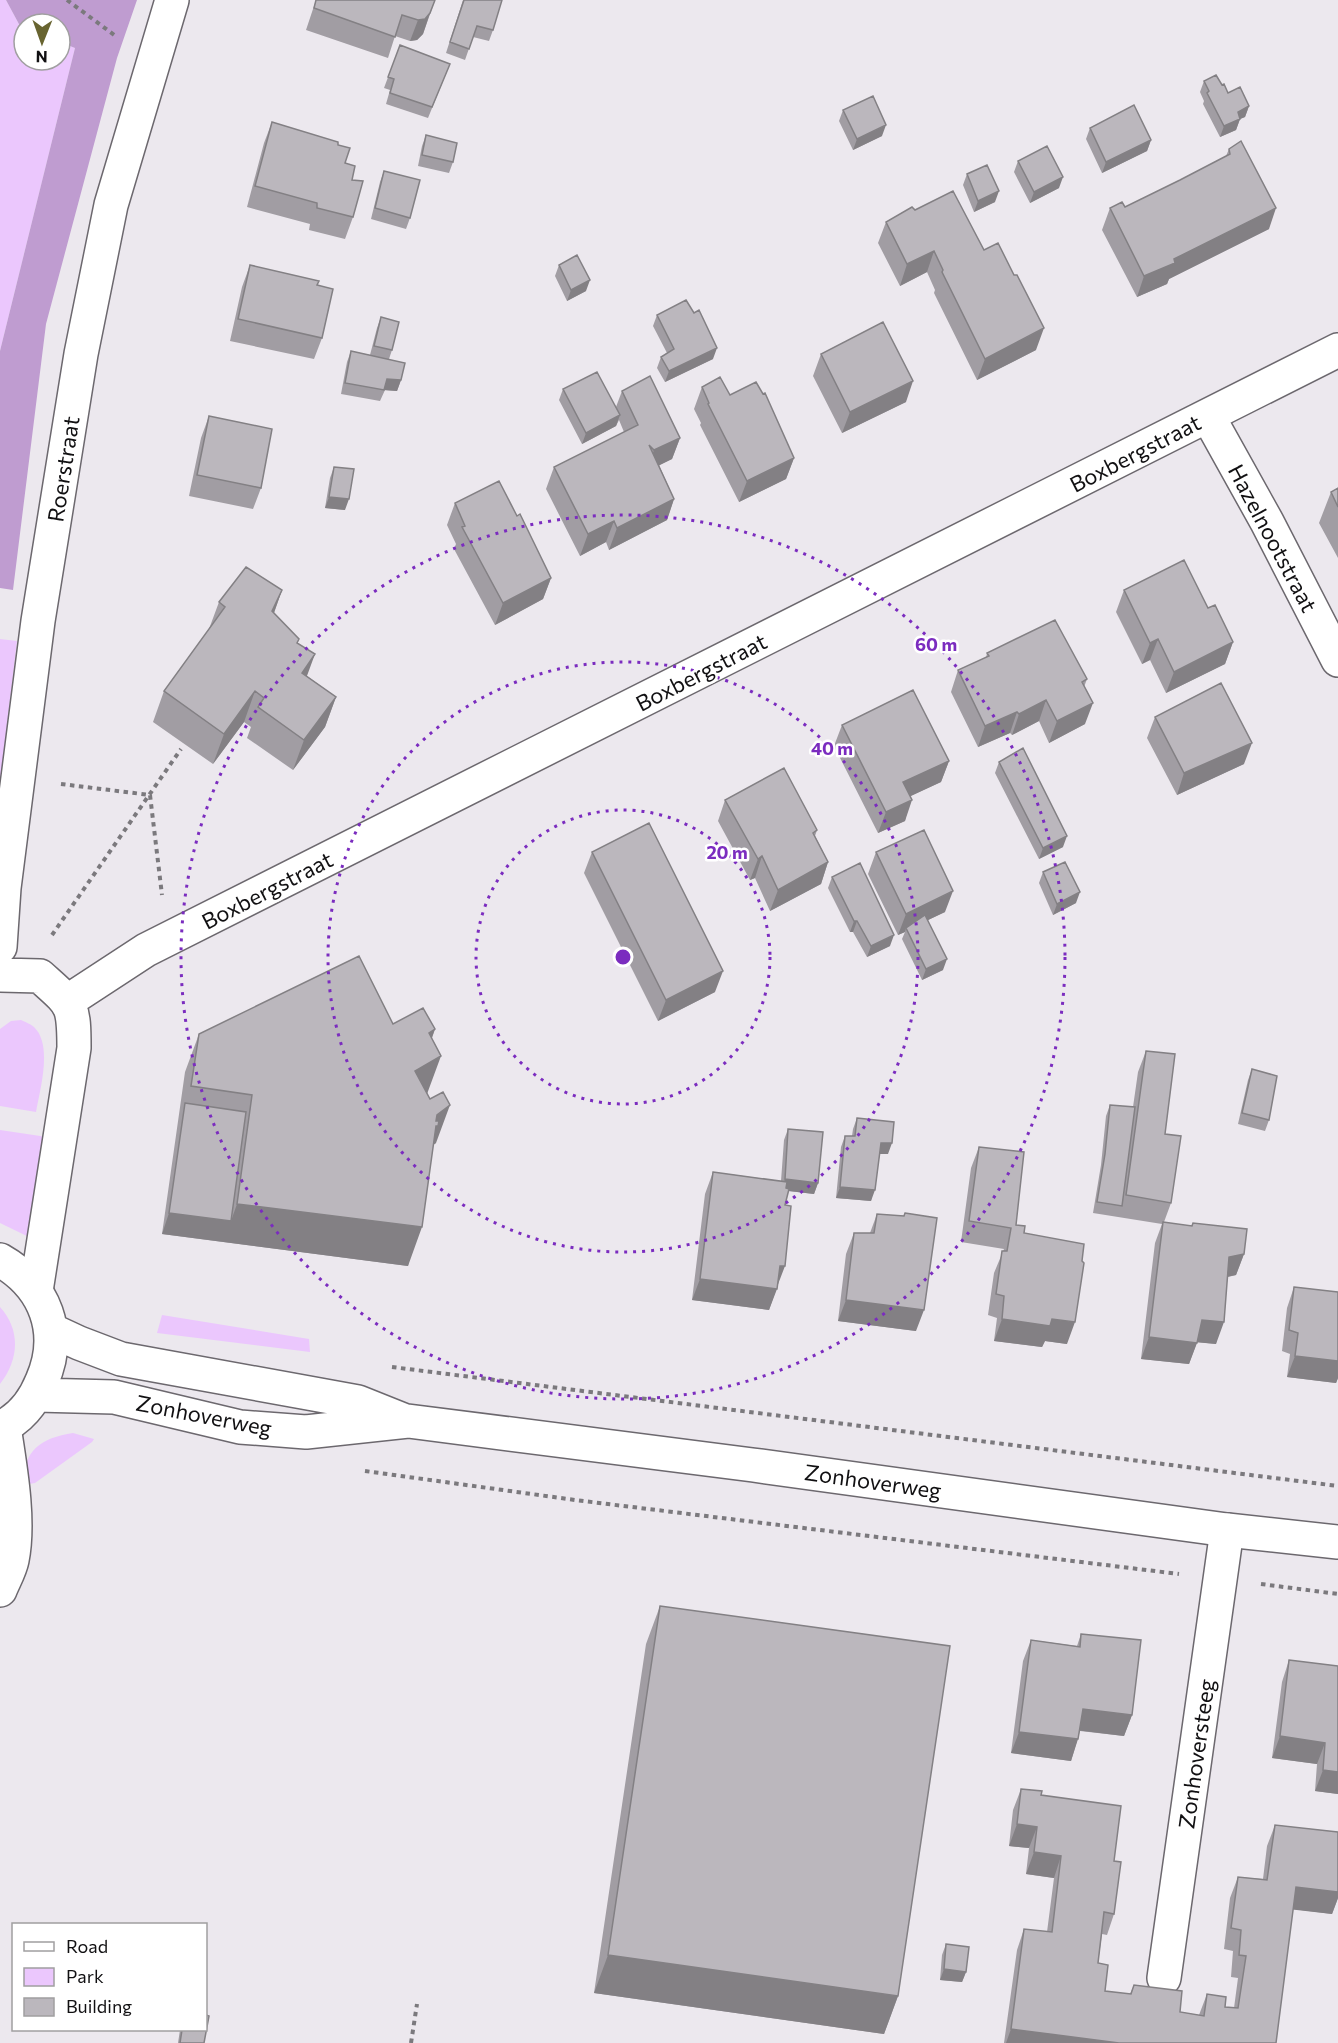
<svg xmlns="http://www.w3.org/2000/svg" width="1338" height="2043" viewBox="0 0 1338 2043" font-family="Commissioner,sans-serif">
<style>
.green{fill:#ebc7fd}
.forest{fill:#bf9cd0}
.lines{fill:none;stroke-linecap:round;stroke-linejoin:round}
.minor-casing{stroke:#6c686e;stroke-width:36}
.tertiary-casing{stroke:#6c686e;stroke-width:36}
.path{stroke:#7b797d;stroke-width:4;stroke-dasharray:4.5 4.5;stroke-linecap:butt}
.minor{stroke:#fff;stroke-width:33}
.tertiary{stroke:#fff;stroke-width:33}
.wall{fill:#a19da3}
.shaded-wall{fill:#838084}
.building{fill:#bbb7bd;stroke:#838084;stroke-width:1.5}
.ring{fill:none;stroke:#7b2cbf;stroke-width:3;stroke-dasharray:3 6}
.labels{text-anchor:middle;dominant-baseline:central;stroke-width:5;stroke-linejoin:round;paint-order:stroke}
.street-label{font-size:22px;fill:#111012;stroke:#fff}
.centre{fill:#7b2cbf;stroke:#fff;stroke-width:3}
.ring-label{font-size:18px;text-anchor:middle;font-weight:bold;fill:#7b2cbf;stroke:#fff;stroke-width:5;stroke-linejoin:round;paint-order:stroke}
</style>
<rect width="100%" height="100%" fill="#ece8ee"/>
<path class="green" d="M0 0H6L20 26 24 28V60H60V42L75 48 0 351Z
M0 639 17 641 0 784Z
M21 1020C25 1022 31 1024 34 1027 53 1045 40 1089 36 1112L0 1106V1029L11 1021Z
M0 1130 47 1137 33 1239 0 1223Z
M0 1307C21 1330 19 1360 0 1384Z
M162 1315 309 1339 310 1352 157 1333Z
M73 1433 94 1439 92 1442 35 1483 23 1485C23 1450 41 1438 73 1433Z"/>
<path class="forest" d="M6 0H137L117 58 46 324 13 590 0 588V351L75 48 60 42V24H24V28L20 26Z"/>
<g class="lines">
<g class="minor-casing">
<path id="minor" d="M1208 416 1267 522 1338 660
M0 947 4 888 38 621 81 354 111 205 172 0
M0 975 40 976C72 1005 74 1003 74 1048L36 1291
M68 1001 146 950 1338 350
M0 1590C4 1580 10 1570 12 1560 20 1521 10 1466 4 1427
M1164 1978 1227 1530"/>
</g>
<g class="tertiary-casing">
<path id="tertiary" d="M0 1260C46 1286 63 1333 42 1381 34 1401 20 1419 0 1428
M51 1330 79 1343 121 1359 358 1402 403 1420
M37 1395 114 1397 240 1427 306 1432 408 1421 753 1465 1227 1530 1338 1542"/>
</g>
<path class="path" d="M67 0 117 37
M61 784 150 795 162 895
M52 935 181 749
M392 1367 1338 1486
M365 1471 575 1500 1179 1574
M1261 1584 1338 1594
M411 2043 417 2004"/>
<use href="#minor" class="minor"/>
<use href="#tertiary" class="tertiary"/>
</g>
<path class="wall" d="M316 0H435L423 34 417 40 410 41 395 36 388 58 306 30Z
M463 0 493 30 489 41 473 37 465 60 446 53Z
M400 45 450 64 428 118 386 104 390 90 384 88Z
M1204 81 1222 85 1228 93 1249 106 1245 117 1240 119 1236 130 1220 137 1203 104 1204 101 1200 92Z
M843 110 882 136 853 150 839 121Z
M272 122 338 145 345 163 353 217 345 239 309 230 310 224 247 207 264 143Z
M1090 128 1151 140 1147 151 1102 173 1086 139Z
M426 135 453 162 449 173 418 166 422 146Z
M1229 149 1269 229 1169 279 1167 284 1137 297 1102 230 1110 208 1125 207 1180 180 1226 156Z
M1018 161 1059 188 1030 203 1014 172Z
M384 171 410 218 406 229 371 219 380 182Z
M967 174 995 202 974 212 963 185Z
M912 207 1036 350 977 380 934 293 935 290 927 272 900 286 878 243 886 222Z
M250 265 317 285 322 338 314 359 230 341 242 287Z
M559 265 586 291 567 301 555 276Z
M657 315 713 359 665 382 657 368 661 357 667 353 653 326Z
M381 317 392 350 389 359 401 380 397 391 385 390 380 401 341 394 347 362 351 351 370 355 377 328Z
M821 354 906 402 842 433 813 376Z
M702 387 730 395 794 458 786 479 739 502 700 425 701 423 694 409Z
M563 389 616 407 622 391 680 438 672 459 659 465 674 499 667 520 609 550 606 542 580 556 546 489 554 467 624 432 619 420 616 426 582 444 559 400Z
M209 416 261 488 253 509 189 496 201 438Z
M334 467 345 510 325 508 330 478Z
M1338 488V558L1319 523 1331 492Z
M455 503 517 516 551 578 543 599 495 625 454 549 456 544 447 525Z
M282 590 274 613 298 643 307 676 336 697 325 727 293 770 247 738 251 727 244 722 213 764 153 722 164 691 209 629 219 602Z
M1124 590 1208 608 1233 642 1225 664 1166 693 1150 660 1142 664 1116 612Z
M987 653 1087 679 1084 687 1085 724 1049 743 1039 721 1012 735 1010 733 978 747 951 692 958 670 986 658Z
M1155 717 1244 764 1177 795 1147 738Z
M842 725 949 761 941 782 910 796 905 821 878 833 834 746Z
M999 762 1063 847 1039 859 995 773Z
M725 800 817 830 815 836 828 862 821 884 770 911 755 878 750 880 718 821Z
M592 852 715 992 658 1021 584 873Z
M876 852 945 912 928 920 943 970 922 980 902 939 905 932 898 935 868 874Z
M1043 872 1076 903 1053 915 1039 883Z
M832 877 890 946 867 957 853 932H850L828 888Z
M393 1024 435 1029 432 1038 427 1094 436 1143 433 1145 408 1266 162 1234 185 1072 199 1034Z
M1146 1051 1165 1134 1171 1203 1164 1222 1244 1254 1236 1275 1228 1277 1216 1344 1197 1342 1189 1364 1141 1359 1155 1243 1162 1224 1093 1213 1101 1165 1106 1116 1110 1105 1133 1107 1138 1072Z
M1252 1069 1269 1120 1265 1131 1238 1124 1248 1080Z
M857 1118 888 1154H880L871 1201 836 1198 841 1147 845 1136H852L853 1129Z
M788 1129 818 1183 814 1194 788 1191 785 1205 777 1287 769 1310 692 1300 705 1194 713 1172 781 1181 784 1140Z
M979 1147 1016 1225 1024 1233 1067 1344 1045 1341 1042 1347 994 1341 997 1318 988 1315 994 1273 1004 1249 961 1242 971 1168Z
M905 1213 916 1331 838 1321 846 1254 854 1233H870L877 1214 904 1216Z
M1294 1287 1338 1292V1378L1336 1383 1287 1377 1290 1354 1282 1351 1287 1308Z
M660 1606 898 1996 884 2034 594 1993 646 1644Z
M1081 1634 1132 1715 1124 1736 1080 1731 1071 1761 1011 1753 1023 1661 1031 1640 1077 1646Z
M1289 1660 1338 1666V1794L1315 1791 1317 1764 1272 1758 1282 1682Z
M1021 1789 1041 1795 1114 1861V1914L1107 1935 1102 1934 1098 1963 1105 1991 1130 1994 1134 1985 1180 2012 1199 2015 1207 1994 1225 2007 1234 2008 1238 1978 1231 1977 1233 1951 1224 1949 1230 1898 1238 1877 1263 1879 1267 1846 1275 1825 1338 1832V1898L1332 1914 1293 1909 1276 2043H1004L1017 1950 1024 1929 1047 1932 1054 1878 1026 1874 1029 1848 1009 1846 1013 1810Z
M946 1944 966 1972 962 1982 940 1980 942 1955Z
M180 2030H206L204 2043H178Z"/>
<path class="shaded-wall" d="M430 13 423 34 417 40 410 41 418 20Z
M1249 106 1245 117 1240 119 1236 130 1220 137 1224 126 1238 112Z
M886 125 882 136 853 150 857 139Z
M1151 140 1147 151 1102 173 1106 162Z
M1063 177 1059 188 1030 203 1034 192Z
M999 191 995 202 974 212 978 201Z
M1276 208 1269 229 1169 279 1167 284 1137 297 1144 276 1174 259Z
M934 251 927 272 900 286 907 264Z
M590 280 586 291 567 301 571 290Z
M1044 328 1036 350 977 380 985 359Z
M717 348 713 359 665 382 669 371Z
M387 379 401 380 397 391 383 390Z
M913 381 906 402 842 433 850 412Z
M620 415 616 426 582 444 586 433Z
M680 438 672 459 646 472 654 450Z
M794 458 786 479 739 502 747 481Z
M329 497 349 499 345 510 325 508Z
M674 499 667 520 609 550 617 528Z
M614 521 606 542 580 556 588 534Z
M551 578 543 599 495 625 503 603Z
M282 590 271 621 272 611Z
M1158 639 1150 660 1142 664 1150 643Z
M1233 642 1225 664 1166 693 1174 672Z
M315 654 304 684 302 673Z
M255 691 244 722 213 764 224 734Z
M336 697 325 727 293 770 304 740Z
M1046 700 1039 721 1012 735 1019 714Z
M1093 703 1085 724 1049 743 1057 721Z
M1017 712 1010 733 978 747 985 726Z
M1252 743 1244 764 1177 795 1184 773Z
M949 761 941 782 896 803 903 782Z
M912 800 905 821 878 833 886 812Z
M1067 836 1063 847 1039 859 1043 848Z
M762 856 755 878 750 880 758 859Z
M828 862 821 884 770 911 778 890Z
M953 891 945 912 907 930 906 928 905 932 898 935 906 914Z
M1080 892 1076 903 1053 915 1057 904Z
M854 921H857L853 932H850Z
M894 935 890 946 867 957 871 946Z
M947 959 943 970 922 980 926 969Z
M723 971 715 992 658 1021 666 1000Z
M435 1029 421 1067 441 1056 427 1094 401 1109 429 1033Z
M450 1105 436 1143 430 1147 437 1115Z
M881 1143H892L888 1154H877Z
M785 1179 818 1183 814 1194 781 1190Z
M840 1187 875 1190 871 1201 836 1198Z
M237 1204 422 1227 408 1266 162 1234 169 1213 231 1221Z
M1244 1254 1236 1275 1221 1278 1229 1257Z
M780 1266H785L777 1287Z
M700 1279 777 1289 769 1310 692 1300Z
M846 1300 924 1310 916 1331 838 1321Z
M1002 1319H1052L1075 1322 1067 1344 1045 1341 1042 1347 994 1341Z
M1202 1320 1224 1322 1216 1344 1194 1342Z
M1149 1337 1197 1343 1189 1364 1141 1359Z
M1295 1356 1338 1361V1378L1336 1383 1287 1377Z
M1083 1709 1132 1715 1124 1736 1075 1730Z
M1019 1732 1078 1739 1071 1761 1011 1753Z
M1280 1736 1325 1743 1317 1764 1272 1758Z
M1323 1770 1338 1772V1794L1315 1791Z
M1017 1824 1037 1827 1029 1848 1009 1846Z
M1034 1852 1061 1856 1054 1878 1026 1874Z
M1296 1887 1338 1892V1898L1332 1914 1288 1909Z
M608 1955 898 1996 884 2034 594 1993Z
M944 1969 966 1972 962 1982 940 1980Z
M1011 2029 1119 2043H1006Z"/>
<path class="building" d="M316 0H435L430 13 425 19 418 20 402 15 395 37 314 8Z
M464 0H502L493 30 477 26 469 49 450 42Z
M400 45 450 64 432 107 390 93 394 79 388 77Z
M1216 75 1222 85 1224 84 1228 93 1240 87 1249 106 1238 112 1240 119 1224 126 1207 93 1209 91 1204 81Z
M873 96 886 125 857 139 843 110Z
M1134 105 1151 140 1106 162 1090 128Z
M272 122 338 142V145L350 148 345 163 355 166 352 180 363 181 353 217 317 208V203L255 186Z
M426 135 457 143 453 162 422 155Z
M1241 141 1276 208 1174 259 1175 263 1144 276 1110 208 1122 202 1125 207 1180 180 1230 154 1229 149Z
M1047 146 1063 177 1034 192 1018 161Z
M987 165 999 191 978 201 967 174Z
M384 171 420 180 410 218 375 208Z
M953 191 984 250 998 243 1014 275H1017L1044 328 985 359 942 272 943 270 934 251 907 264 886 222 912 207 915 210Z
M577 255 590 280 571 290 559 265Z
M250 265 319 281 317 285 333 289 322 338 238 319Z
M686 300 694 313 699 310 717 348 669 371 661 357 674 349 657 315Z
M381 317 399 322 392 350 374 346Z
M883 322 913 381 850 412 821 354Z
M351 351 405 363 401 380 387 379 384 390 345 383Z
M597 372 620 415 586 433 563 389Z
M650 376 680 438 654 450 649 445 674 499 617 528 614 521 588 534 554 467 638 425 622 391Z
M720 377 730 395 756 382 763 394 765 393 794 458 747 481 708 404 709 403 702 387Z
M209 416 272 429 261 488 197 475Z
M334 467 354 469 349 499 329 497Z
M499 481 517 516 520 514 551 578 503 603 462 527 465 526 455 503Z
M1338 488V507L1331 492Z
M1184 560 1208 608 1215 605 1233 642 1174 672 1158 639 1150 643 1124 590Z
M246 567 282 590 272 611 299 639 297 643 315 654 302 673 336 697 304 740 258 707 264 698 255 691 224 734 164 691 225 607 219 602Z
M1055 620 1087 679 1082 682 1093 703 1057 721 1046 700 1019 714 1017 712 985 726 958 670 989 656 987 653Z
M1221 683 1252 743 1184 773 1155 717Z
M913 690 949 761 903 782 912 800 886 812 842 725Z
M1023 748 1067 836 1043 848 999 762Z
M784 768 817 830 813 833 828 862 778 890 762 856 758 859 725 800Z
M649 823 723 971 666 1000 592 852Z
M924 830 953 891 906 914 876 852Z
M1065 862 1080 892 1057 904 1043 872Z
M860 863 894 935 871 946 857 921H854L832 877Z
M925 915 947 959 926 969 906 928Z
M359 956 393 1024 423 1008 435 1029 429 1033 441 1056 415 1071 430 1099 443 1092 450 1105 437 1115 436 1121H439L438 1126H436L422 1227 237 1204 252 1095 191 1086 199 1034Z
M1146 1051 1175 1054 1165 1134 1181 1136 1171 1203 1126 1195Z
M1252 1069 1277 1076 1269 1120 1242 1113Z
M185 1103 246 1112 231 1221 169 1213Z
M1110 1105 1135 1107 1122 1206 1097 1202 1105 1154Z
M857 1118 894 1122 892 1143H881L875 1190 840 1187 845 1136H855Z
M788 1129 823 1132 818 1183 785 1179Z
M979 1147 1024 1152 1016 1225 1025 1226 1024 1233 1084 1244 1082 1261 1084 1263 1075 1322 1052 1319 1050 1326 1002 1319 1004 1296 996 1294 1002 1251H1007L1011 1228 969 1221Z
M713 1172 787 1182 786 1188 789 1189 785 1205 791 1206 785 1266H780L777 1289 700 1279Z
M905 1213 937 1218 924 1310 846 1300 854 1233H874L877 1214 904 1216Z
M1163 1222 1192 1226 1193 1223 1247 1229 1244 1254 1229 1257 1224 1322 1202 1320 1197 1343 1149 1337Z
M1294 1287 1338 1292V1361L1295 1356 1298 1333 1289 1330Z
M660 1606 950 1646 898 1996 608 1955Z
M1081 1634 1141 1640 1132 1715 1083 1709 1078 1739 1019 1732 1031 1640 1080 1647Z
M1289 1660 1338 1666V1772L1323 1770 1325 1743 1280 1736Z
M1021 1789 1042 1791 1041 1795 1121 1806 1114 1861 1121 1862 1114 1914 1104 1912 1098 1963 1108 1965 1105 1991 1131 1994 1134 1985 1182 1991 1180 2012 1204 2016 1207 1994 1226 1997 1225 2007 1238 2008 1246 1956 1239 1955 1241 1930 1231 1928 1238 1877 1267 1880 1275 1825 1338 1832V1892L1296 1887 1276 2043H1119L1011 2029 1024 1929 1052 1932 1061 1856 1034 1852 1037 1827 1017 1824Z
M946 1944 969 1947 966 1972 944 1969Z
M206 2015 209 2016 204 2043H180L182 2030H206Z"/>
<g class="ring">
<circle cx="623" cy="957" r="147"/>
<circle cx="623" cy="957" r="295"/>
<circle cx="623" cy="957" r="442"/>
</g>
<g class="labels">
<g class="street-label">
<text transform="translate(1135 453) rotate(-27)">Boxbergstraat</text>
<text transform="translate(63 469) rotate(-81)">Roerstraat</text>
<text transform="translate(1273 538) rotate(62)">Hazelnootstraat</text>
<text transform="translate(701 672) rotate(-27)">Boxbergstraat</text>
<text transform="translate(267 890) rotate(-27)">Boxbergstraat</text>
<text transform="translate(204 1415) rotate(11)">Zonhoverweg</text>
<text transform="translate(873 1481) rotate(8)">Zonhoverweg</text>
<text transform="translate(1196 1754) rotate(-82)">Zonhoversteeg</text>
</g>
</g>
<circle cx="623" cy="957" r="9" class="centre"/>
<g class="ring-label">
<text x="936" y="651">60 m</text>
<text x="832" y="755">40 m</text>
<text x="727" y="859">20 m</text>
</g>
<rect x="12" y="1923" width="195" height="108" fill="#ffffff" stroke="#a09fa0" stroke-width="1.5"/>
<rect x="24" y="1942" width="30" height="9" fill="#ffffff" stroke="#a09fa0" stroke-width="1.5"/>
<text x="66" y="1953" font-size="18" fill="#111012">Road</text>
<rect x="24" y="1968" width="30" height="18" fill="#ebc7fd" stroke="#a09fa0" stroke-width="1.5"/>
<text x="66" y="1983" font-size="18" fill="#111012">Park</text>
<rect x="24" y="1998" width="30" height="18" fill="#bbb7bd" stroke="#a09fa0" stroke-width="1.5"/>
<text x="66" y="2013" font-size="18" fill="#111012">Building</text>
<g transform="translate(42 42) rotate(181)"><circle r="28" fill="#ffffff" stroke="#a09fa0" stroke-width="1.5"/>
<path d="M0-4.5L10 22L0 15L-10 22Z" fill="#686430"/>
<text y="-9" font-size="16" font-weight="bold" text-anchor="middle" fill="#111012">N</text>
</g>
</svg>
